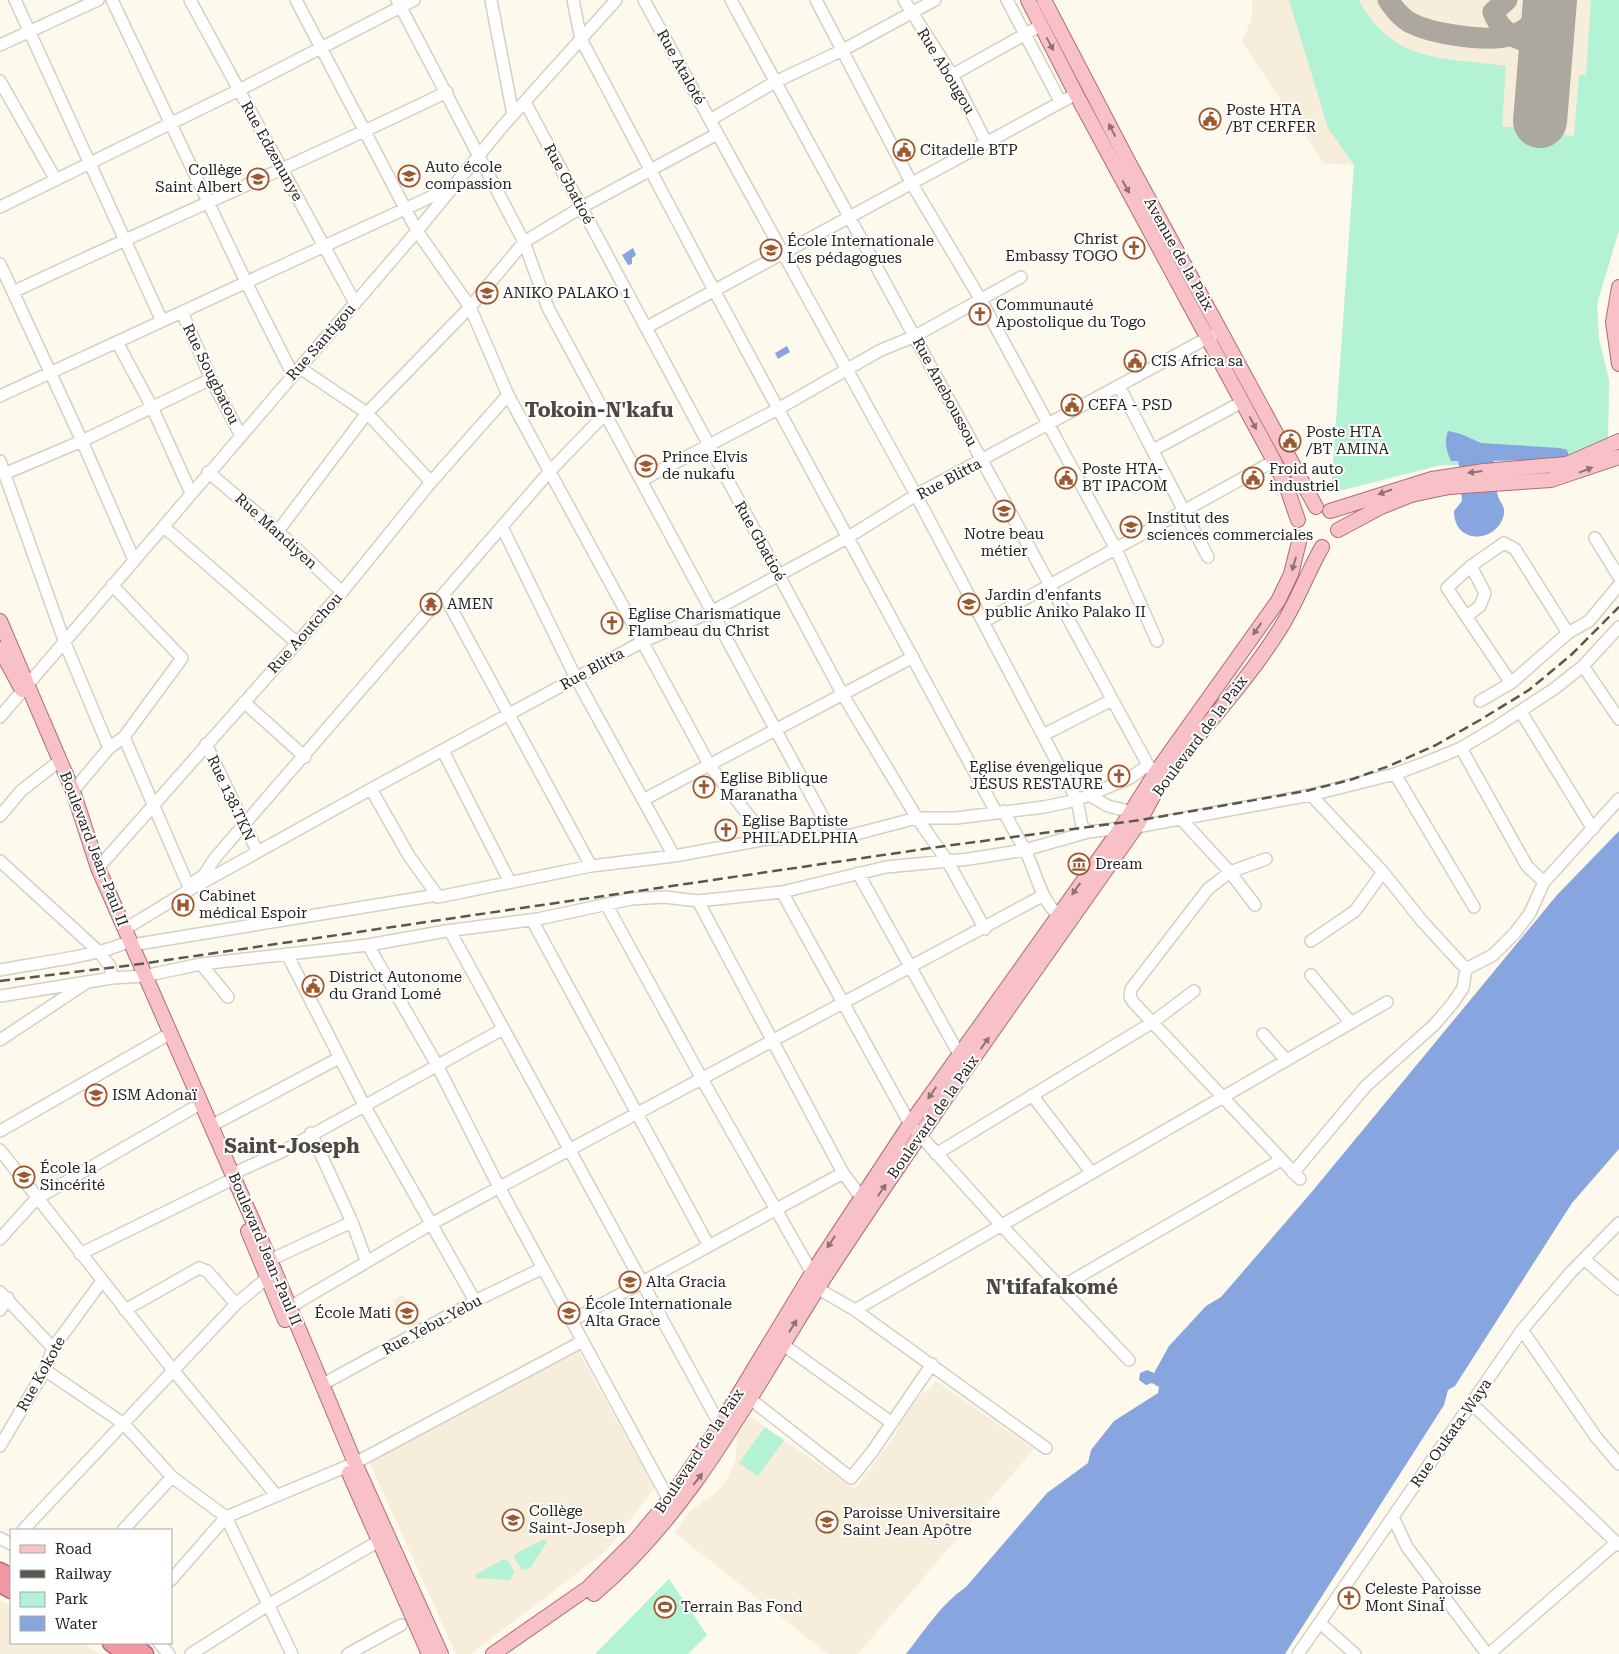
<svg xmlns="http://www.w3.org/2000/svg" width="1619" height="1654" viewBox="0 0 1619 1654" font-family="'Roboto Serif',serif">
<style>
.built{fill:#f6edda}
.green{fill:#b4f2d5}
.water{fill:#87a6e0}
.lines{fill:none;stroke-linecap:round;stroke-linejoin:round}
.taxiway{stroke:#aca89f;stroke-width:21}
.runway{stroke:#aca89f;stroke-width:54}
.minor-casing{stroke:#d5cfc4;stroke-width:14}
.major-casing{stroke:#ab6f74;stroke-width:16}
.highway-casing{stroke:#ab6f74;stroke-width:19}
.minor{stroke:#fff;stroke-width:11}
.major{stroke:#f8c1c7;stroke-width:14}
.highway{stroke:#f397a2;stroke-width:16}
.rail{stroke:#5a5751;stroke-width:2.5;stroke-dasharray:10 5;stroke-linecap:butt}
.oneway{fill:#8f7274}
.labels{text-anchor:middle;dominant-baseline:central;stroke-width:4;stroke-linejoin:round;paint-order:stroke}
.street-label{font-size:15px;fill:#262420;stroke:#fff}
.poi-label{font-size:15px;fill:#262420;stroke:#fff;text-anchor:start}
.district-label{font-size:20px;font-weight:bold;fill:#4d483f;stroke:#fff}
</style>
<rect width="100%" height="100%" fill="#fef9ed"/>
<path class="built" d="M1252 0H1619V230L1597 304 1599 339 1609 380V419L1550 461 1441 465 1331 493 1354 165 1324 164 1242 42 1252 18Z
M403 1294 422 1325 411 1332 392 1300Z
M578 1351 654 1487 653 1490 607 1550 471 1654H456L368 1459Z
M936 1381 1034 1449 858 1654H828L675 1533 690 1511 716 1493 728 1478 736 1458 737 1437 750 1417 855 1489 896 1434 898 1427 921 1394 930 1389Z
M0 1600 11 1605V1643H81L101 1654H0Z"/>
<path class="green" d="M1289 0H1359C1393 64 1443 57 1506 66L1502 126 1574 136 1579 75H1586L1591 0H1619V230L1597 304 1599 339 1609 380 1608 440 1572 458 1481 443 1461 434 1459 465H1441L1331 493 1354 165 1328 128Z
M765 1427 784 1440 758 1476 739 1463Z
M544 1539 547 1542 531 1567 526 1570 521 1569 514 1557 516 1553Z
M504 1559 508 1561 514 1572 510 1580 476 1578V1574Z
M669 1579 707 1635 688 1654H595Z"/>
<path class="water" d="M633 248 636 255 632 258V264L628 265 622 255Z
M787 346 790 352 778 359 775 353Z
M1448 431 1461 434 1481 443 1560 448 1567 450 1569 456 1557 459 1494 461C1494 472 1495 486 1498 496 1500 503 1505 505 1504 514 1498 543 1454 546 1454 511L1462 501 1459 465 1458 461H1451C1446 450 1444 442 1448 431Z
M1619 831V1149L1572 1203 1455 1386 1448 1390 1444 1405 1285 1654H906C925 1630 941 1604 966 1587L1047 1493 1088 1463 1091 1450 1114 1421 1158 1393 1159 1387 1152 1383 1146 1385 1139 1380 1140 1373 1147 1370 1154 1373 1169 1346 1206 1306 1221 1297 1310 1194 1557 895Z"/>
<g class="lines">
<path class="taxiway" d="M1388 0C1394 8 1400 17 1409 22 1431 34 1489 43 1513 35 1529 29 1541 16 1547 0
M1507 0 1493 12C1501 33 1526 51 1547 35"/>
<path class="runway" d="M1540 121 1550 0"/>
<g class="minor-casing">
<path id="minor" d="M15 0 162 321
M112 0 247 284 293 375
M190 0 355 303
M296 0 417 231 470 307 508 395 710 766 767 839
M397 0 524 242 548 308 833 836
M491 0 513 115
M573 0 581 39 715 292 996 812
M644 0 916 495 1077 800 1082 826 1088 832
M731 0 1148 765 1153 770
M816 0 912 184 981 300 1116 549 1157 641
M904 0 952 75 986 142
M1007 0 1060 101
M0 45 98 0
M952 75 1040 26
M0 81 56 180
M525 102 843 695 917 818 948 862 985 929
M710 120 775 82 843 50 935 0
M0 207 239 90 414 0
M0 264 82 441 134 560
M13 292C157 224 304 161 447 92
M182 312 211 379 241 436
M647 327 1076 94
M117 342 152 407 191 493
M300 368 367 413 431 482
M1119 386 1208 557
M0 396 448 189
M1153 450 1242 402
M0 461 65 643 109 748
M208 472 278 531 342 592
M4 474 82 441 211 379
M642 480 778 409 879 351 915 336 1021 277
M164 527 296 642
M502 527 576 678 674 856
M278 531 367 413 470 307 524 242 582 207 717 134
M1595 538 1619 577
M444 595 591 866
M1467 616 1480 606 1485 593 1471 566
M983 622 1274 461
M1583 666 1619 719
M1511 683 1447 588 1471 566 1504 543 1515 549 1568 633
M1480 701 1511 683 1568 633 1589 621 1619 585
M244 702 305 757
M1521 712 1593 829
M0 717 417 231 502 127 616 0
M1043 735 1112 700
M124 737 188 885 191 889
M206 744 257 851
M1461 748 1527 866 1544 882
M443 751 510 882
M1395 774 1474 907
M371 789 409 856 437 895
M73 791 109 748 124 737 182 658 112 585
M1089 795 1108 806 1132 812
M1311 795 1383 872 1422 921 1466 969
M643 800 913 657
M1004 811C1010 825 1018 837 1025 850 1038 876 1040 903 1065 921
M0 816 21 791 54 765
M1182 820 1230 872 1255 905
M1136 827 1311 795 1395 774 1432 760 1461 748 1493 729 1554 689 1583 666 1619 627
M1266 859 1230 872 1208 889 1131 989 1130 997 1134 1003 1300 1179
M0 861 98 951 110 966 112 978
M98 868 342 592 431 482 508 395
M858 873 959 1054
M195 881 204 875 215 858 550 471 605 414
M782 892 910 1124 1001 1225 1129 1360
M698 901 843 1173 861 1197
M606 904 702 1079 812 1273
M532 920 709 1246
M125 929 191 889 371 789 642 642 711 612 847 538 916 495 1213 335
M450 931 720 1425 726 1429
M1311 941 1355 911 1383 872
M132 945 437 895 438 897 591 866 674 856 767 839 852 835 917 818H956L1044 807 1077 800 1130 778 1148 765
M368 945 437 1065 499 1187 669 1500
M287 954 364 1105 475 1301
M201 964 228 997
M0 970C29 964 108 955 130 940
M1311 975 1351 1023
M0 996 112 978 144 976 201 964 368 945 446 931 538 919 631 899 665 897 698 901 782 892 886 867 969 859 1025 850 1088 832 1121 828
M1263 1034 1286 1060
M0 1040 86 983
M1032 1095 1091 1172
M211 1126 339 1058
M0 1131 164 1037
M311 1133 352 1222 366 1260
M0 1150 173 1370 276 1495
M936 1154 1153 1022 1194 991
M1293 1173 1366 1086 1434 1025 1452 1004 1463 988 1466 969 1493 955 1515 933 1530 913 1544 882 1619 799
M232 1174 283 1151 503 1029
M0 1239 36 1199 193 1108
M80 1254 227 1182
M1584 1259 1619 1289
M270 1260 352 1222
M1061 1287 1281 1160
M817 1288 855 1310 1046 1448
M0 1292 53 1348
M290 1307 431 1224 1042 896
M0 1310 8 1298
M125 1310 199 1268 207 1271 236 1304
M855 1310 1387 1002
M571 1321 843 1173
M1522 1330 1596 1437 1619 1464
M782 1344 892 1423
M45 1370 124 1424 172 1477 226 1517 292 1654
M323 1384 475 1301 543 1268
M749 1398 851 1478 872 1452 932 1364
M1471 1403 1619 1545
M0 1446 45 1370 53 1348 102 1281
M1393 1517 1407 1547 1487 1654
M23 1530 236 1304 267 1278
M123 1530 172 1477
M0 1538 11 1544
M171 1580 226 1517 355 1463 583 1341
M1320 1623 1355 1654
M159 1643 169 1654
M191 1654 268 1605 379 1541
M348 1654 401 1625
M1298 1654 1522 1330 1571 1272 1619 1223
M1489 1654 1616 1543"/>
</g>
<g class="major-casing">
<path id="major" d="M1028 0 1076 94 1274 461 1287 488 1298 520
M1044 0 1128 161 1316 507
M1619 287 1613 322 1619 364
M1330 511 1432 479 1484 471 1567 464 1619 441
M1338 530 1381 507 1411 495 1449 487 1551 480 1619 457
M0 621 73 791 98 868 270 1260 355 1463 441 1654
M0 649 22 690
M248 1231 285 1320
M349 1473 429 1654
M594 1594C699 1505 758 1379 832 1266 930 1117 1034 973 1136 827 1146 811 1154 792 1165 777 1202 729 1245 684 1278 632 1296 605 1306 575 1322 547
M493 1654 588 1588 634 1542 669 1500 720 1425 812 1273 910 1124 1121 828 1156 772 1278 601 1291 574 1300 538"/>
</g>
<g class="highway-casing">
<path id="highway" d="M0 1571 11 1577
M0 1584 11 1590
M111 1643 126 1654
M131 1643 145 1654"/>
</g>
<use href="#minor" class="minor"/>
<use href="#major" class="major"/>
<use href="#highway" class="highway"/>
<path class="rail" d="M0 981 133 965 938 847 1141 820 1306 791 1350 780 1389 766 1436 745 1480 720 1529 690 1571 655 1619 607"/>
</g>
<defs><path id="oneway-solid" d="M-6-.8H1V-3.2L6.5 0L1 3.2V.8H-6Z" transform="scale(1.25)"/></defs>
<g class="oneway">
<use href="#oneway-solid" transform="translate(1050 44) rotate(62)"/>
<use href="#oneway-solid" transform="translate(1112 130) rotate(-117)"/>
<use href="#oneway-solid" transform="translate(1126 187) rotate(61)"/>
<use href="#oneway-solid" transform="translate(1253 423) rotate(62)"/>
<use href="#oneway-solid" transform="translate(1586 470) rotate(-21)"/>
<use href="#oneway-solid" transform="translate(1475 472) rotate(173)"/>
<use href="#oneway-solid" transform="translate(1385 492) rotate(161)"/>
<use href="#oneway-solid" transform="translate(1294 564) rotate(106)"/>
<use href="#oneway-solid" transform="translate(1257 629) rotate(125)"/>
<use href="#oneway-solid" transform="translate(1076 889) rotate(125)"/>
<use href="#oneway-solid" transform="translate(985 1043) rotate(-54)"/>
<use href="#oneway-solid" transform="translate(932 1093) rotate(125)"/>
<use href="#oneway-solid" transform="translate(882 1190) rotate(-56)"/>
<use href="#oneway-solid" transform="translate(831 1242) rotate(123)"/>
<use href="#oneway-solid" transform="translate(793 1326) rotate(-58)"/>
<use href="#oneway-solid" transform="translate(698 1479) rotate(-52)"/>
</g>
<defs>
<g id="civic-ring" transform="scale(1.125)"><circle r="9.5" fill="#fff" stroke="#9e582e" stroke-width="1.5"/><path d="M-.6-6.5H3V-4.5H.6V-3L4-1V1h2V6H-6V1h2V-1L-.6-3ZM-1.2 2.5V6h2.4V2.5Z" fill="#9e582e"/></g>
<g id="school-ring" transform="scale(1.125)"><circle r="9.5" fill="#fff" stroke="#9e582e" stroke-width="1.5"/><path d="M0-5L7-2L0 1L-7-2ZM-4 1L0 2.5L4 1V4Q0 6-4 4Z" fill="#9e582e"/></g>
<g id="church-ring" transform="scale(1.125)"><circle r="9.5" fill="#fff" stroke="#9e582e" stroke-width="1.5"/><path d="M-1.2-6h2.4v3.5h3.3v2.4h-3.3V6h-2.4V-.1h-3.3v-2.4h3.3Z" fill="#9e582e"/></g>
<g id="university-ring" transform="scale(1.125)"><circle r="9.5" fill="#fff" stroke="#9e582e" stroke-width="1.5"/><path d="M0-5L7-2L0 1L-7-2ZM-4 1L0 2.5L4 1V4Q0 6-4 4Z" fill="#9e582e"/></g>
<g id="temple-ring" transform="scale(1.125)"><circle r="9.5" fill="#fff" stroke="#9e582e" stroke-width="1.5"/><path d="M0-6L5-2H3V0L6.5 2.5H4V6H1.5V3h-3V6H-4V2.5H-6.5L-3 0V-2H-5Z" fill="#9e582e"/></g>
<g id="museum-ring" transform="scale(1.125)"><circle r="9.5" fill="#fff" stroke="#9e582e" stroke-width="1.5"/><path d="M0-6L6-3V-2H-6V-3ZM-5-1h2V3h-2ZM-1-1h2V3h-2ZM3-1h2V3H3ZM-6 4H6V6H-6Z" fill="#9e582e"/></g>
<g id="hospital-ring" transform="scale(1.125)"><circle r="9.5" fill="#fff" stroke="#9e582e" stroke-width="1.5"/><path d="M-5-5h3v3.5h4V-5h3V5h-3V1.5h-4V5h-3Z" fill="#9e582e"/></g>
<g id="stadium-ring" transform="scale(1.125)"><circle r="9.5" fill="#fff" stroke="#9e582e" stroke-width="1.5"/><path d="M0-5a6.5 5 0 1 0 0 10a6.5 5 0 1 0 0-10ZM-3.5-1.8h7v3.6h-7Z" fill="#9e582e"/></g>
</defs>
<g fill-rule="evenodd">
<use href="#civic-ring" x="1210" y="119"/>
<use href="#civic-ring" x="904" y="150"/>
<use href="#school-ring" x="409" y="176"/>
<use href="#school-ring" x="258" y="179"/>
<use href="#church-ring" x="1134" y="248"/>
<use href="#school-ring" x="771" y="250"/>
<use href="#school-ring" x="487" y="293"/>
<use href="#church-ring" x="980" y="314"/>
<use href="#civic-ring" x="1135" y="361"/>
<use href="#civic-ring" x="1072" y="405"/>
<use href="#civic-ring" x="1290" y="441"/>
<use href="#university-ring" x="646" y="466"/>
<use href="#civic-ring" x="1066" y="478"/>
<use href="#civic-ring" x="1253" y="478"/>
<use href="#school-ring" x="1004" y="511"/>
<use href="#school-ring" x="1131" y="527"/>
<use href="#temple-ring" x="431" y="604"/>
<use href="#school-ring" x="969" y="604"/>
<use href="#church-ring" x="612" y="623"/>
<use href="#church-ring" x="1119" y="776"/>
<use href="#church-ring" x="704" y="787"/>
<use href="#church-ring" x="726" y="830"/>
<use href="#museum-ring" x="1079" y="864"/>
<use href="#hospital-ring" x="183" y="905"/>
<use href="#civic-ring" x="313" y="986"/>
<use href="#university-ring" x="96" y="1095"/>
<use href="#university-ring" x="24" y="1177"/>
<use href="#school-ring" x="630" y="1282"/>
<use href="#school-ring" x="407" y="1313"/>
<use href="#school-ring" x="569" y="1313"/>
<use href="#school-ring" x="513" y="1520"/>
<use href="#school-ring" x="827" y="1522"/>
<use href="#church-ring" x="1349" y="1598"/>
<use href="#stadium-ring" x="665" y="1607"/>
</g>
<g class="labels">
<g class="street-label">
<text transform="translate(681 67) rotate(61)">Rue Ataloté</text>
<text transform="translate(946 71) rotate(59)">Rue Abougou</text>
<text transform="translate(272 151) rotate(61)">Rue Edzenunye</text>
<text transform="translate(569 184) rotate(62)">Rue Gbatioé</text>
<text transform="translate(1179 254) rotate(61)">Avenue de la Paix</text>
<text transform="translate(321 342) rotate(-49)">Rue Santigou</text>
<text transform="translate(211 374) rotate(64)">Rue Sougbatou</text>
<text transform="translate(945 392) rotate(62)">Rue Aneboussou</text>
<text transform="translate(949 479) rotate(-28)">Rue Blitta</text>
<text transform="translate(276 531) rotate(42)">Rue Mandiyen</text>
<text transform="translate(760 541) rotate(61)">Rue Gbatioé</text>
<text transform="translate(305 633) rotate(-48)">Rue Aoutchou</text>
<text transform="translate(592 669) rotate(-29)">Rue Blitta</text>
<text transform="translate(1200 736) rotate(-53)">Boulevard de la Paix</text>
<text transform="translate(231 798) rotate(65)">Rue 138.TKN</text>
<text transform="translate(94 849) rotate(69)">Boulevard Jean-Paul II</text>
<text transform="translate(933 1117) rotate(-55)">Boulevard de la Paix</text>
<text transform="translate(265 1249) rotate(67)">Boulevard Jean-Paul II</text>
<text transform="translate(432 1325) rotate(-28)">Rue Yebu-Yebu</text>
<text transform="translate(41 1374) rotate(-61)">Rue Kokote</text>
<text transform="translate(1451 1433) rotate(-55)">Rue Oukata-Waya</text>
<text transform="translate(699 1451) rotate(-56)">Boulevard de la Paix</text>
</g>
<g class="poi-label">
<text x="1226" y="110">Poste HTA<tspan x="1226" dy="17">/BT CERFER</tspan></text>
<text x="920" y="150">Citadelle BTP</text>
<text x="425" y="167">Auto école<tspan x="425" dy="17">compassion</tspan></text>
<text x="242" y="170" text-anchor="end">Collège<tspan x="242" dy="17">Saint Albert</tspan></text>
<text x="1118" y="239" text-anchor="end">Christ<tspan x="1118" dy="17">Embassy TOGO</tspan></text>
<text x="787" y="241">École Internationale<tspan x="787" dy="17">Les pédagogues</tspan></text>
<text x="503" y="293">ANIKO PALAKO 1</text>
<text x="996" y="305">Communauté<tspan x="996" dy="17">Apostolique du Togo</tspan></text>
<text x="1151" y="361">CIS Africa sa</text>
<text x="1088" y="405">CEFA - PSD</text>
<text x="1306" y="432">Poste HTA<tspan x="1306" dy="17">/BT AMINA</tspan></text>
<text x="662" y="457">Prince Elvis<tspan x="662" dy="17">de nukafu</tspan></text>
<text x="1082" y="469">Poste HTA-<tspan x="1082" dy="17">BT IPACOM</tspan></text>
<text x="1269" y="469">Froid auto<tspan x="1269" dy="17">industriel</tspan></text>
<text x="1147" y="518">Institut des<tspan x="1147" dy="17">sciences commerciales</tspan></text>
<text x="1004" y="534" text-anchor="middle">Notre beau<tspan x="1004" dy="17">métier</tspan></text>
<text x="985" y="595">Jardin d'enfants<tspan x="985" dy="17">public Aniko Palako II</tspan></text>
<text x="447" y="604">AMEN</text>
<text x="628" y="614">Eglise Charismatique<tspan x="628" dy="17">Flambeau du Christ</tspan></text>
<text x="1103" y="767" text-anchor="end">Eglise évengelique<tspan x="1103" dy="17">JÉSUS RESTAURE</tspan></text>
<text x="720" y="778">Eglise Biblique<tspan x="720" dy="17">Maranatha</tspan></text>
<text x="742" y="821">Eglise Baptiste<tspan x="742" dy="17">PHILADELPHIA</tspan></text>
<text x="1095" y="864">Dream</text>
<text x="199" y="896">Cabinet<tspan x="199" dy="17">médical Espoir</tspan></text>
<text x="329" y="977">District Autonome<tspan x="329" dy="17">du Grand Lomé</tspan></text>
<text x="112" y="1095">ISM Adonaï</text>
<text x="40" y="1168">École la<tspan x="40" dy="17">Sincérité</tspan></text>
<text x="646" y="1282">Alta Gracia</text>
<text x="585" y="1304">École Internationale<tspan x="585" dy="17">Alta Grace</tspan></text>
<text x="391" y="1313" text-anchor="end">École Mati</text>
<text x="529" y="1511">Collège<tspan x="529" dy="17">Saint-Joseph</tspan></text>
<text x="843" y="1513">Paroisse Universitaire<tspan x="843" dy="17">Saint Jean Apôtre</tspan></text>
<text x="1365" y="1589">Celeste Paroisse<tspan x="1365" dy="17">Mont SinaÏ</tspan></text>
<text x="681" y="1607">Terrain Bas Fond</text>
</g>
<g class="district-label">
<text x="599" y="410">Tokoin-N'kafu</text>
<text x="292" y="1146">Saint-Joseph</text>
<text x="1052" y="1287">N'tifafakomé</text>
</g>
</g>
<rect x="10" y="1529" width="162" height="115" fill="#ffffff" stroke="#a8a7a6"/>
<rect x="20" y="1545" width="25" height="8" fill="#f8c1c7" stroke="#a8a7a6"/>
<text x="55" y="1554" font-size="15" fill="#262420">Road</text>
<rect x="20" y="1570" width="25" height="8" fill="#5a5751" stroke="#a8a7a6"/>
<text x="55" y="1579" font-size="15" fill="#262420">Railway</text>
<rect x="20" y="1592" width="25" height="15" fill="#b4f2d5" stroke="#a8a7a6"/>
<text x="55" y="1604" font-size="15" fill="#262420">Park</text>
<rect x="20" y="1616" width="25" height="15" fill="#87a6e0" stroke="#a8a7a6"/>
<text x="55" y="1629" font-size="15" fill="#262420">Water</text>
</svg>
